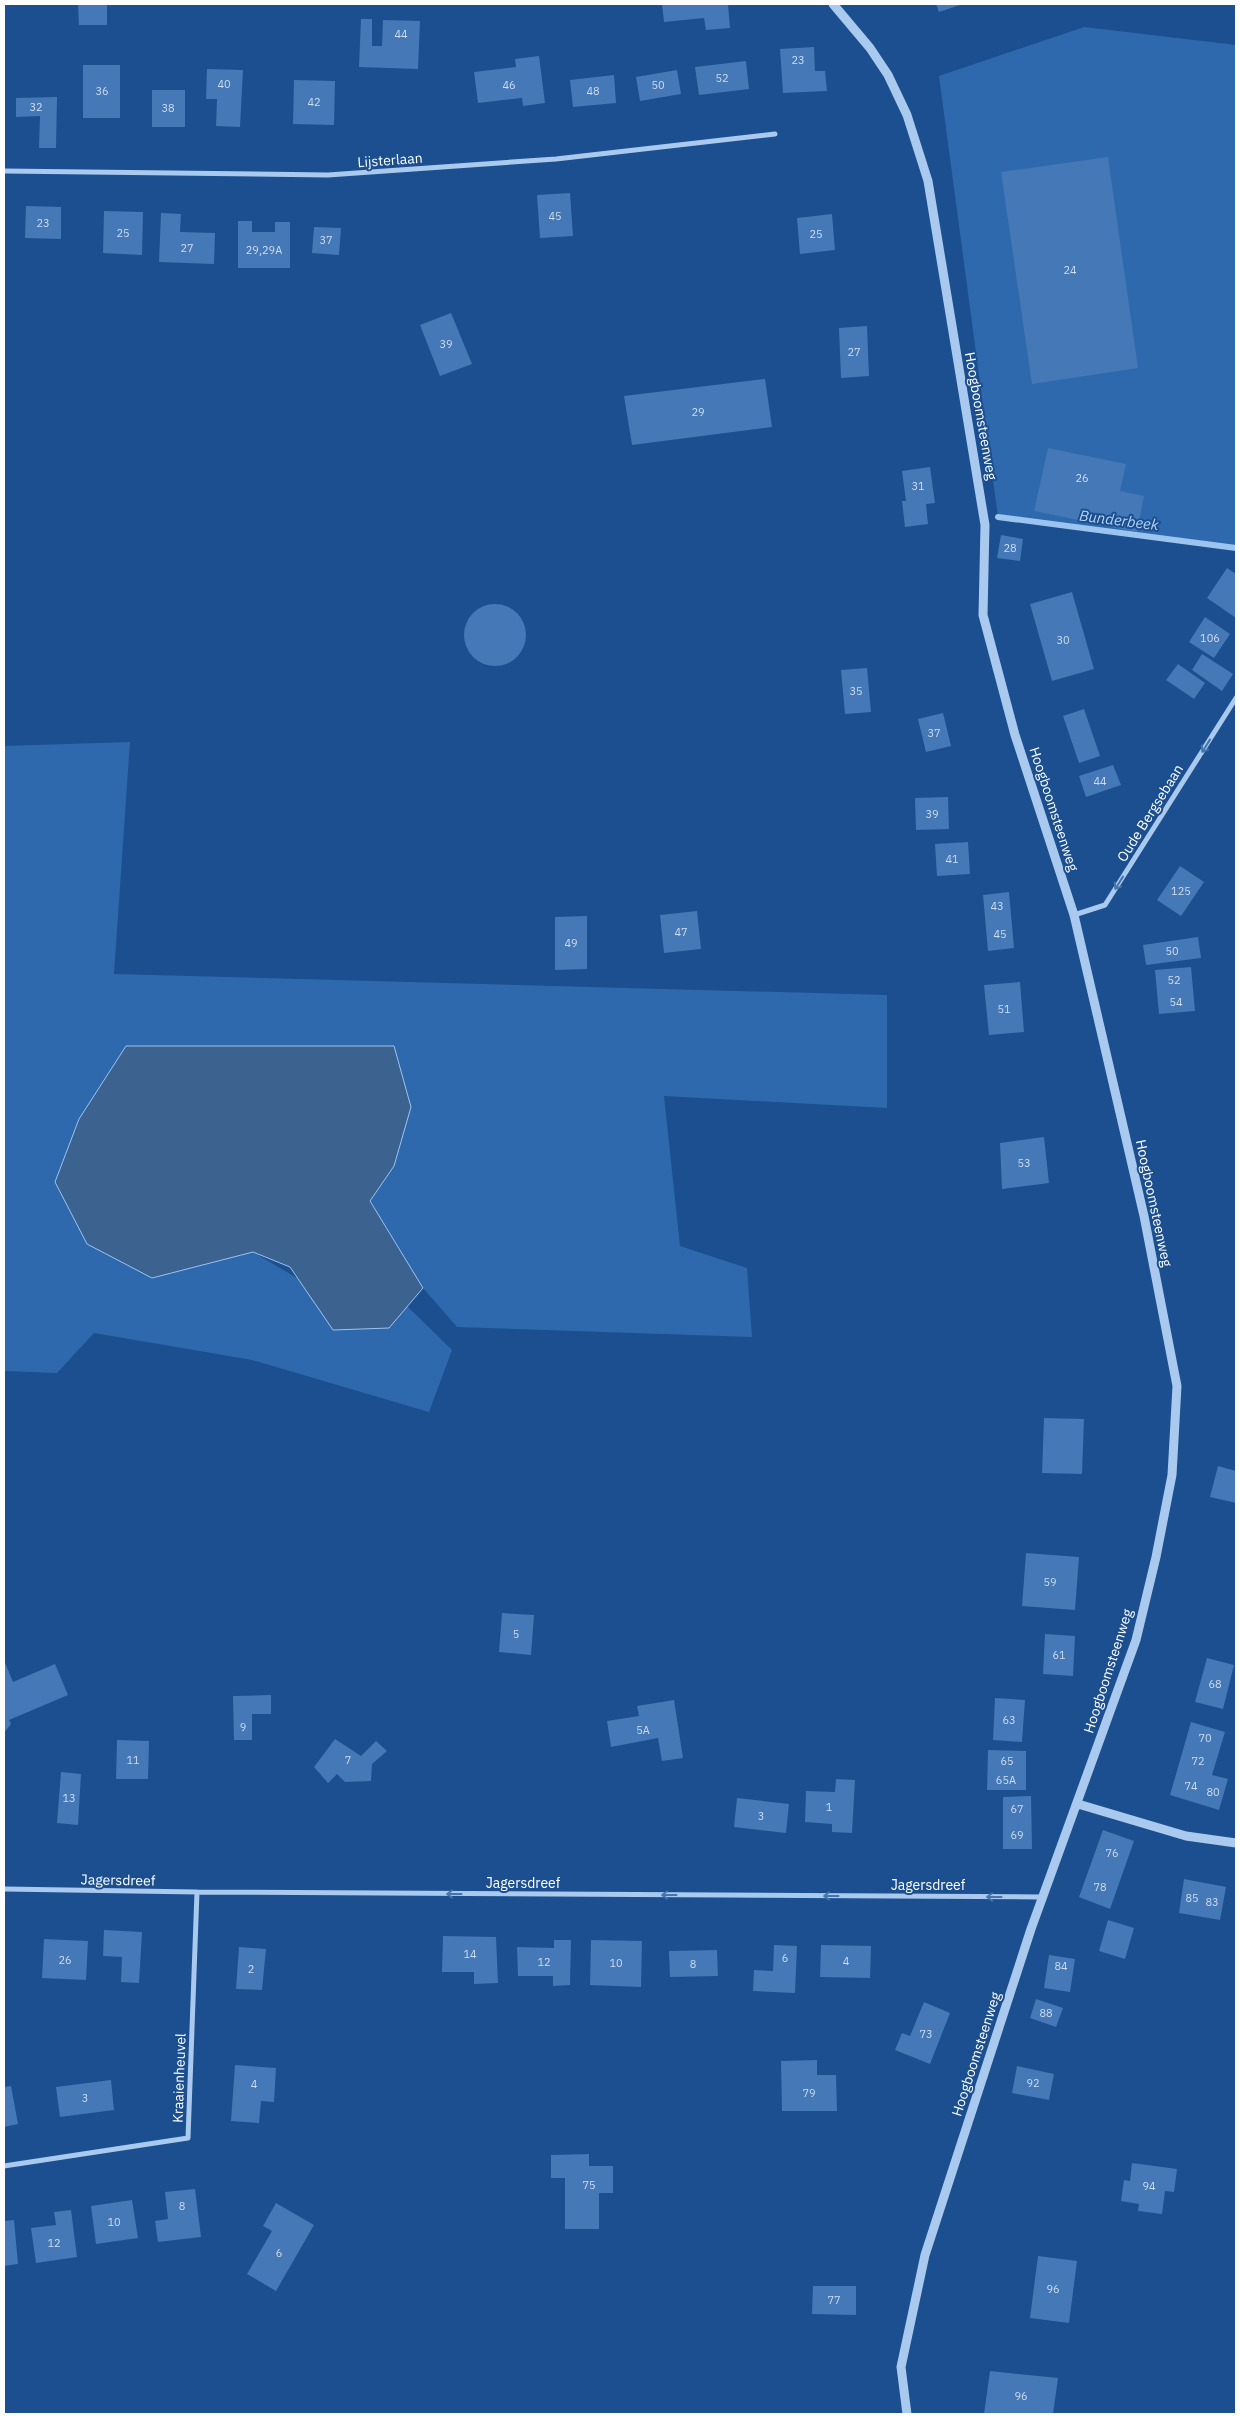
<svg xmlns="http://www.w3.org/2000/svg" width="1240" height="2418" viewBox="0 0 1240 2418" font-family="'IBM Plex Sans',sans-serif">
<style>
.green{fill:#2e69ad}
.water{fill:#3c6290;stroke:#9cc4f0}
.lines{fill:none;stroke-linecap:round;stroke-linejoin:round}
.stream{stroke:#9cc4f0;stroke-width:6}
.building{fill:#4478b7}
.minor{stroke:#a9c9ee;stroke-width:5}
.tertiary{stroke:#a9c9ee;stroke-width:9}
.oneway{stroke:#4674ac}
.labels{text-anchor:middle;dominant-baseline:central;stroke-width:4;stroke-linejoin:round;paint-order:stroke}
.number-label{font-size:11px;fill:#d0dded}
.street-label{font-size:14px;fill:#fff;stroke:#1b4f8f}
.water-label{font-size:15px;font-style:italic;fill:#b5d3f5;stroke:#1b4f8f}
</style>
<rect width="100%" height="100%" fill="#1b4f8f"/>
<path class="green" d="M1084 27 1236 45V548L998 517 939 76Z
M130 742 114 974 887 995V1108L664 1096 680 1246 747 1268 752 1337 457 1327 423 1288 370 1201 394 1166 152 1278 253 1252 334 1300 403 1302 452 1350 429 1412 252 1360 94 1333 57 1373 4 1371V746Z"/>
<path class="water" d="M126 1046H394L411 1107 394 1166 370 1201 423 1288 389 1328 333 1330 290 1267 253 1252 152 1278 87 1244 55 1182 79 1119Z"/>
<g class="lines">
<path class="stream" d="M998 517 1236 548"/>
</g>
<path class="building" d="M78 4H107V25H79Z
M662 4H728L730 28 706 30 704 18 664 22Z
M936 4H963L939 12Z
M361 19H372V46H382L383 20 420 21 418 69 359 67Z
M814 47 815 71H825L827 91 783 93 780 49Z
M539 56 545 103 523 106 522 98 478 103 474 72 516 67 515 59Z
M746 61 749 89 699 95 695 67Z
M83 65H120V118H83Z
M207 69 243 70 240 127 216 126 217 99H206Z
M677 70 681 94 640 101 636 77Z
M614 75 616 103 573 107 570 80Z
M294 80 335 81 334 125 293 124Z
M152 90H185V127H152Z
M57 97 56 148H39L40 116 16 117V98Z
M1108 157 1138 368 1032 384 1001 172Z
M570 193 573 236 540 238 537 195Z
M26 206 61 207V239L25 238Z
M104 211 143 212 142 255 103 253Z
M161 213 181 214 180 232 215 233 214 264 159 262Z
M832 214 835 250 800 254 797 218Z
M238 221H252V232H275V222H290V268H238Z
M314 227 341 228 339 255 312 253Z
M451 313 472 364 440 376 420 325Z
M867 326 869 376 841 378 839 328Z
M765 379 772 427 632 445 624 396Z
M1048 448 1126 464 1120 491 1144 496 1137 532 1034 511Z
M930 467 935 503 926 504 928 524 905 527 902 501H906L902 471Z
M1001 535 1023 539 1020 561 997 558Z
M1227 568 1236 574V618L1207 598Z
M1072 592 1094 669 1052 681 1030 604Z
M464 635a31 31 0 1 1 62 0a31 31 0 1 1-62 0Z
M1205 617 1230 634 1214 658 1189 642Z
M1202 654 1233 674 1222 691 1192 670Z
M1178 664 1205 683 1194 699 1166 680Z
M867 668 871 712 845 714 841 670Z
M1084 709 1100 756 1079 763 1063 716Z
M943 713 951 746 926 752 918 719Z
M1113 765 1121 785 1086 797 1079 776Z
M948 797 949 829 916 830 915 798Z
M968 842 970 874 937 876 935 844Z
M1180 866 1204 882 1181 916 1157 900Z
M1009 892 1014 948 988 951 983 895Z
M697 911 701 949 664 953 660 915Z
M587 916V969L555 970V917Z
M1198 937 1201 958 1146 965 1143 945Z
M1191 967 1195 1011 1159 1014 1155 970Z
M1020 982 1024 1032 989 1035 984 985Z
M1044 1137 1049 1183 1002 1189 1000 1143Z
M1044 1418 1084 1419 1082 1474 1042 1473Z
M1218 1466 1236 1471V1503L1210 1497Z
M1026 1553 1079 1557 1075 1610 1022 1606Z
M502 1613 534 1615 531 1655 499 1652Z
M1045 1634 1075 1636 1073 1676 1043 1674Z
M1207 1658 1234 1665 1223 1709 1195 1702Z
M4 1660 13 1682 55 1664 68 1695 9 1720 11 1724 4 1733Z
M271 1695V1714H252V1740H234L233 1696Z
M995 1698 1025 1700 1022 1742 993 1740Z
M674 1700 683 1758 662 1761 658 1738 611 1747 607 1721 639 1716 637 1706Z
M1191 1722 1225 1732 1212 1775 1228 1779 1219 1810 1170 1795Z
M335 1739 361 1756 376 1741 387 1751 372 1764 371 1781 345 1782 337 1774 328 1783 314 1767Z
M117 1740 149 1741 148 1779H116Z
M988 1750 1026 1751V1790H987Z
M61 1772 81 1774 78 1825 57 1823Z
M836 1779 855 1780 852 1833 832 1832V1824L805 1822 806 1791 835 1792Z
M1031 1796 1032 1849H1003V1797Z
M737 1798 789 1804 786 1833 734 1827Z
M1103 1830 1134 1841 1110 1909 1079 1897Z
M1184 1879 1226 1887 1220 1920 1179 1913Z
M1108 1920 1134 1928 1125 1959 1099 1951Z
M104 1930 142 1932 139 1983 121 1982 122 1957 103 1956Z
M443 1936 496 1937 498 1983 474 1984V1972H442Z
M44 1939 88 1941 86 1980 42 1978Z
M554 1940H571L570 1985 553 1986V1976H518L517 1947 554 1948Z
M591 1940 642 1941 641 1987 590 1985Z
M774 1945 797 1946 795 1993 753 1991 754 1970 773 1971Z
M821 1945 871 1946 870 1978 820 1977Z
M239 1947 266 1949 262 1990 236 1989Z
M717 1950 718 1976 670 1977 669 1951Z
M1049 1955 1075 1959 1070 1992 1044 1988Z
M1036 1999 1063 2008 1056 2027 1030 2018Z
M924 2002 950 2013 930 2064 895 2050 902 2033 910 2036Z
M817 2060V2075H836L837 2111H782L781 2061Z
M235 2065 276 2068 274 2102 261 2101 259 2123 231 2121Z
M1017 2066 1054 2074 1049 2100 1012 2093Z
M111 2080 114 2110 60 2117 56 2087Z
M11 2086 18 2124 4 2127V2087Z
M589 2154V2166H613V2193H599V2229H565V2178H551V2155Z
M1132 2163 1177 2169 1174 2192 1165 2191 1162 2214 1138 2211 1139 2204 1121 2201 1124 2180 1130 2181Z
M195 2189 201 2237 158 2242 155 2221 168 2219 165 2192Z
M132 2200 138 2238 96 2244 91 2206Z
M276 2203 314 2225 276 2291 247 2274 272 2231 263 2226Z
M71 2210 77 2257 36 2263 31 2228 56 2225 54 2212Z
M14 2220 18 2264 4 2266V2221Z
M1038 2256 1077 2261 1069 2323 1030 2318Z
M813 2286H856V2315L812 2314Z
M990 2371 1058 2378 1053 2414H984Z"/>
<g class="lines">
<path class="minor" d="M4 171 328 175 556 159 775 134
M1074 915 1105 905 1236 698
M4 1889 197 1892 1042 1897
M4 2166 188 2138 197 1892"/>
<path class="tertiary" d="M833 4 870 48 888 75 907 115 928 181 985 525 983 615 1015 735 1074 915 1144 1216 1177 1386 1172 1475 1156 1557 1136 1640 1031 1929 925 2255 901 2367 907 2414
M1078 1804 1186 1836 1236 1843"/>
</g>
<defs><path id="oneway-shaft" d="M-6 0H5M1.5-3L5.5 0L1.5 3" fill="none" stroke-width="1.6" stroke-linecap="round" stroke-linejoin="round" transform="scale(1.25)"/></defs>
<g class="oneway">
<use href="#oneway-shaft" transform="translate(1206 746) rotate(122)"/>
<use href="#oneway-shaft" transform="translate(1119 883) rotate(122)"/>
<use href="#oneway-shaft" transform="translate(454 1894) rotate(-180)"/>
<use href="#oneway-shaft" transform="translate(669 1895) rotate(-180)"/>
<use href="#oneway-shaft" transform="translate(831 1896) rotate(-180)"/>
<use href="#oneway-shaft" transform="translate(994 1897) rotate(-180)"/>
</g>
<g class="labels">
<g class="number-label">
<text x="401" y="34">44</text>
<text x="798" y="60">23</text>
<text x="722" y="78">52</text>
<text x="224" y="84">40</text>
<text x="509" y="85">46</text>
<text x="658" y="85">50</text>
<text x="102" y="91">36</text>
<text x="593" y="91">48</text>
<text x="314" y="102">42</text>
<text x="36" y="107">32</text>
<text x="168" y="108">38</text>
<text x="555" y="216">45</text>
<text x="43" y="223">23</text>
<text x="123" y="233">25</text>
<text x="816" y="234">25</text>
<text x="326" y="240">37</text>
<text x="187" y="248">27</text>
<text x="264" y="250">29,29A</text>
<text x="1070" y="270">24</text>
<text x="446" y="344">39</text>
<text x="854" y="352">27</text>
<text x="698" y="412">29</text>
<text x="1082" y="478">26</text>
<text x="918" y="486">31</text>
<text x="1010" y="548">28</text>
<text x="1210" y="638">106</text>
<text x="1063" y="640">30</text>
<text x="856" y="691">35</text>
<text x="934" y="733">37</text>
<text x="1100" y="781">44</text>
<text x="932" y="814">39</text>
<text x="952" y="859">41</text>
<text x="1181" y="891">125</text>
<text x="997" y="906">43</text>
<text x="681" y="932">47</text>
<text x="1000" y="934">45</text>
<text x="571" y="943">49</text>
<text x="1172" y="951">50</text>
<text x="1174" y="980">52</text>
<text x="1176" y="1002">54</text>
<text x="1004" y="1009">51</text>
<text x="1024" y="1163">53</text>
<text x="1050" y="1582">59</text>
<text x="516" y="1634">5</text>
<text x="1059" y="1655">61</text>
<text x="1215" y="1684">68</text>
<text x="1009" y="1720">63</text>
<text x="243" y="1727">9</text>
<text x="643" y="1730">5A</text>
<text x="1205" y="1738">70</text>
<text x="133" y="1760">11</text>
<text x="348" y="1760">7</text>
<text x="1007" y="1761">65</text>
<text x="1198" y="1761">72</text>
<text x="1006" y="1780">65A</text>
<text x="1191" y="1786">74</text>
<text x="1213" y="1792">80</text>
<text x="69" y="1798">13</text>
<text x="829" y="1807">1</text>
<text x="1017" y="1809">67</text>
<text x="761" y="1816">3</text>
<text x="1017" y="1835">69</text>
<text x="1112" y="1853">76</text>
<text x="1100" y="1887">78</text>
<text x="1192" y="1898">85</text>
<text x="1212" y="1902">83</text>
<text x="470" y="1954">14</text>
<text x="785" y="1958">6</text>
<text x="65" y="1960">26</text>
<text x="846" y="1961">4</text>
<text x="544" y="1962">12</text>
<text x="616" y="1963">10</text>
<text x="693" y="1964">8</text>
<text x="1061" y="1966">84</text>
<text x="251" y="1969">2</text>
<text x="1046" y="2013">88</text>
<text x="926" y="2034">73</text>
<text x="1033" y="2083">92</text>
<text x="254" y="2084">4</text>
<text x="809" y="2093">79</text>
<text x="85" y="2098">3</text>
<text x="589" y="2185">75</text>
<text x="1149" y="2186">94</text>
<text x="182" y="2206">8</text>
<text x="114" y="2222">10</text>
<text x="54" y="2243">12</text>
<text x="279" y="2253">6</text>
<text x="1053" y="2289">96</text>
<text x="834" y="2300">77</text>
<text x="1021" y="2396">96</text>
</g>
<g class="street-label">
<text transform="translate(390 160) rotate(-4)">Lijsterlaan</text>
<text transform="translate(981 416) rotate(80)">Hoogboomsteenweg</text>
<text transform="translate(1054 809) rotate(72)">Hoogboomsteenweg</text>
<text transform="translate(1150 813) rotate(-58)">Oude Bergsebaan</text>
<text transform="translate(1154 1203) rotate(78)">Hoogboomsteenweg</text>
<text transform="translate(1108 1671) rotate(-72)">Hoogboomsteenweg</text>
<text transform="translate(118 1880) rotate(1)">Jagersdreef</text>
<text x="523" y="1883">Jagersdreef</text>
<text x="928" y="1885">Jagersdreef</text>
<text transform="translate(976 2054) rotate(-72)">Hoogboomsteenweg</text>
<text transform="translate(179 2078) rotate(-88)">Kraaienheuvel</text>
</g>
<g class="water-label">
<text transform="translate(1119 520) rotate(7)">Bunderbeek</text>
</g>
</g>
<rect width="1240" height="2418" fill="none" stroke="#ffffff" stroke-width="10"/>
</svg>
